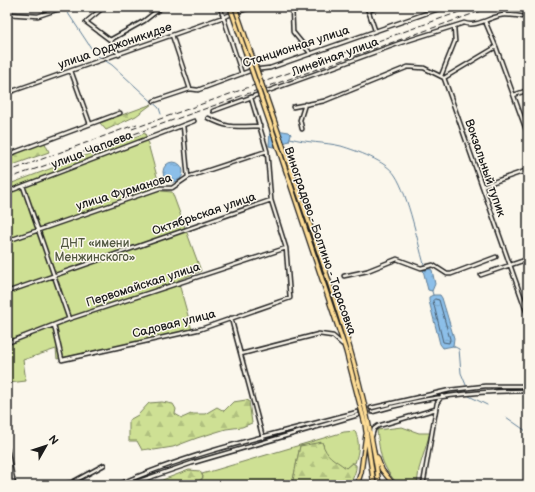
<svg xmlns="http://www.w3.org/2000/svg" width="535" height="492" viewBox="0 0 535 492" font-family="'Balsamiq Sans',sans-serif">
<style>
.green{fill:#cee094;stroke:#757e58}
.forest{fill:url(#forest-firs);stroke:#757e58}
.water{fill:url(#water-ripples);stroke:#5f7e97}
.lines{fill:none;stroke-linecap:round;stroke-linejoin:round}
.shore{stroke:#495d6e;stroke-width:1}
.stream{stroke:#5f7e97;stroke-width:1}
.minor-casing{stroke:#1c1c1c;stroke-width:5.5}
.major-casing{stroke:#1c1c1c;stroke-width:6}
.minor{stroke:#fbf7ec;stroke-width:2.5}
.major{stroke:#fedd96;stroke-width:3.5}
.rail{stroke:#1c1c1c;stroke-width:1;stroke-dasharray:6 3;stroke-linecap:butt}
.major-bridge-casing{stroke:#1c1c1c;stroke-width:6;stroke-linecap:butt}
.major-bridge{stroke:#fedd96;stroke-width:3.5}
.labels{text-anchor:middle;dominant-baseline:central;stroke-width:3;stroke-linejoin:round;paint-order:stroke}
.street-label{font-size:12px;fill:#1c1c1c;stroke:#fbf7ec}
.park-label{font-size:12px;fill:#515740;stroke:#fbf7ec}
</style>
<defs>
<pattern id="forest-firs" width="22" height="20" patternUnits="userSpaceOnUse"><rect width="22" height="20" fill="#cee094"/><path d="M5 1l3.5 6h-7zM16 11l3.5 6h-7z" fill="#b0c07f"/></pattern>
<pattern id="water-ripples" width="26" height="14" patternUnits="userSpaceOnUse"><rect width="26" height="14" fill="#8cbfe9"/><path d="M2 4q2-2 4 0t4 0M15 11q2-2 4 0t4 0" fill="none" stroke="#78a4c7"/></pattern>
</defs>
<rect width="100%" height="100%" fill="#fbf7ec"/>
<filter id="ink" filterUnits="userSpaceOnUse"><feTurbulence type="fractalNoise" baseFrequency=".025" numOctaves="2"/><feDisplacementMap in="SourceGraphic" scale="8" xChannelSelector="R" yChannelSelector="G"/><feConvolveMatrix kernelMatrix="1 2 1 2 8 2 1 2 1" color-interpolation-filters="sRGB"/></filter>
<g filter="url(#ink)">
<path class="green" d="M145 133 161 191 172 192 201 271 178 280 192 330 57 359 56 349 23 360 26 381 9 383 7 378V185Z
M402 427 419 433H430L419 469 417 485H399C381 467 380 454 377 430Z
M355 431C360 443 359 451 355 463H352L346 468C337 462 323 457 323 444L300 446 292 485H211L212 484 207 481 202 485H193L201 481 203 477 202 474 344 432Z"/>
<path class="forest" d="M152 104 136 116 106 130 100 123Z
M44 141 49 152 7 167V156Z
M246 400 249 401 252 423 242 427 226 429 197 438 173 447 154 450 149 449 142 450 137 441H129V420L138 415 149 403 162 402 173 404 176 409 175 414 182 418 191 414H205L217 407 224 411 233 402Z
M322 442C327 458 333 458 346 468L352 463 356 465C357 470 352 481 349 485H292L300 446Z
M189 470 200 471 203 477C195 490 163 485 149 485Z"/>
<path class="water" d="M270 129 289 132 291 134 289 141 273 147 269 146Z
M163 172a10 10 0 1 1 20 0a10 10 0 1 1-20 0Z
M430 269 432 270 435 284 432 291 428 290 423 270Z
M433 295H440L442 298 454 338 453 346 443 348 440 344 429 301V297Z"/>
<g class="lines">
<path class="shore" d="M435 299 439 300 450 339 449 343 443 342 433 301Z"/>
<path class="stream" d="M64 7 95 54 112 65 159 108 161 114
M290 138C307 143 324 142 341 146 357 151 386 161 395 175 409 196 418 245 426 271
M432 291 433 295
M453 346 459 349 461 373 466 385
M469 396 487 405
M506 417 526 431 528 435"/>
<g class="minor-casing">
<path id="minor" d="M104 7 86 22 110 40 119 55
M220 7 242 74
M292 7 293 32 311 54
M367 7 375 30
M502 7 505 15
M368 11 378 7
M7 14 38 16 62 8
M485 21 496 47 528 135
M172 35 190 89
M110 40 144 21 162 7
M71 71 90 124
M441 76 455 41 454 27
M444 78 528 316
M7 93 252 7
M514 95 528 90
M154 101 190 89 198 90 252 70 270 68 444 7
M293 107 324 101 408 67 424 68 444 78 496 47
M213 111 400 43 464 23C478 28 492 15 505 15 512 15 521 16 528 18
M208 118C232 130 235 126 260 126
M183 125 188 177
M302 129 300 120 305 104
M7 155 120 113
M23 186 69 319
M482 186 528 170
M7 192 194 121
M7 241 160 188H172L188 177 267 151
M481 275 528 259
M344 276 367 271 397 259 421 268 433 265 447 274H451L496 257
M7 292 271 200
M231 318 263 438
M54 325 62 360 201 329 290 298 286 248 271 200 267 151 251 98
M528 325 526 331 528 332
M7 343 69 319 286 248
M241 354 319 334 333 336 342 344
M371 408 450 390 485 386H528
M372 412C426 397 472 391 528 391
M372 436 374 429 378 426 436 409
M7 449 14 485
M58 485 71 483 104 465
M118 485C191 452 279 433 357 412
M128 485 192 463 358 415
M423 485 437 403 442 396"/>
</g>
<g class="major-casing">
<path id="major" d="M284 149C321 260 364 368 379 485
M279 150 346 351 365 424 374 485
M377 457 382 470 394 485
M357 485 361 472 366 435"/>
</g>
<use href="#minor" class="minor"/>
<use href="#major" class="major"/>
<path class="rail" d="M132 129 473 7
M7 172 137 124
M7 179 492 7"/>
<g class="major-bridge-casing">
<path id="major-bridge" d="M230 7 279 150
M235 7 284 149"/>
</g>
<use href="#major-bridge" class="major-bridge"/>
</g>
</g>
<g class="labels">
<g class="street-label">
<text transform="translate(115 46) rotate(-19)">улица Орджоникидзе</text>
<text transform="translate(296 47) rotate(-18)">Станционная улица</text>
<text transform="translate(335 57) rotate(-20)">Линейная улица</text>
<text transform="translate(92 150) rotate(-21)">улица Чапаева</text>
<text transform="translate(485 168) rotate(71)">Вокзальный тупик</text>
<text transform="translate(124 192) rotate(-17)">улица Фурманова</text>
<text transform="translate(204 214) rotate(-19)">Октябрьская улица</text>
<text transform="translate(320 241) rotate(71)">Виноградово - Болтино - Тарасовка</text>
<text transform="translate(143 285) rotate(-18)">Первомайская улица</text>
<text transform="translate(174 324) rotate(-14)">Садовая улица</text>
</g>
<g class="park-label">
<text x="95" y="243">ДНТ «имени<tspan x="95" dy="14">Менжинского»</tspan></text>
</g>
</g>
<rect width="535" height="492" fill="none" stroke="#fbf7ec" stroke-width="24"/>
<rect x="12" y="12" width="511" height="468" fill="none" stroke="#1c1c1c" stroke-width="1.5" filter="url(#ink)"/>
<g transform="translate(46 446) rotate(51)" stroke="#fbf7ec" stroke-width="3" paint-order="stroke">
<path d="M0-3L7 15L0 10L-7 15Z" fill="#1c1c1c"/>
<text y="-6" font-size="11" font-weight="bold" text-anchor="middle" fill="#1c1c1c">N</text>
</g>
</svg>
